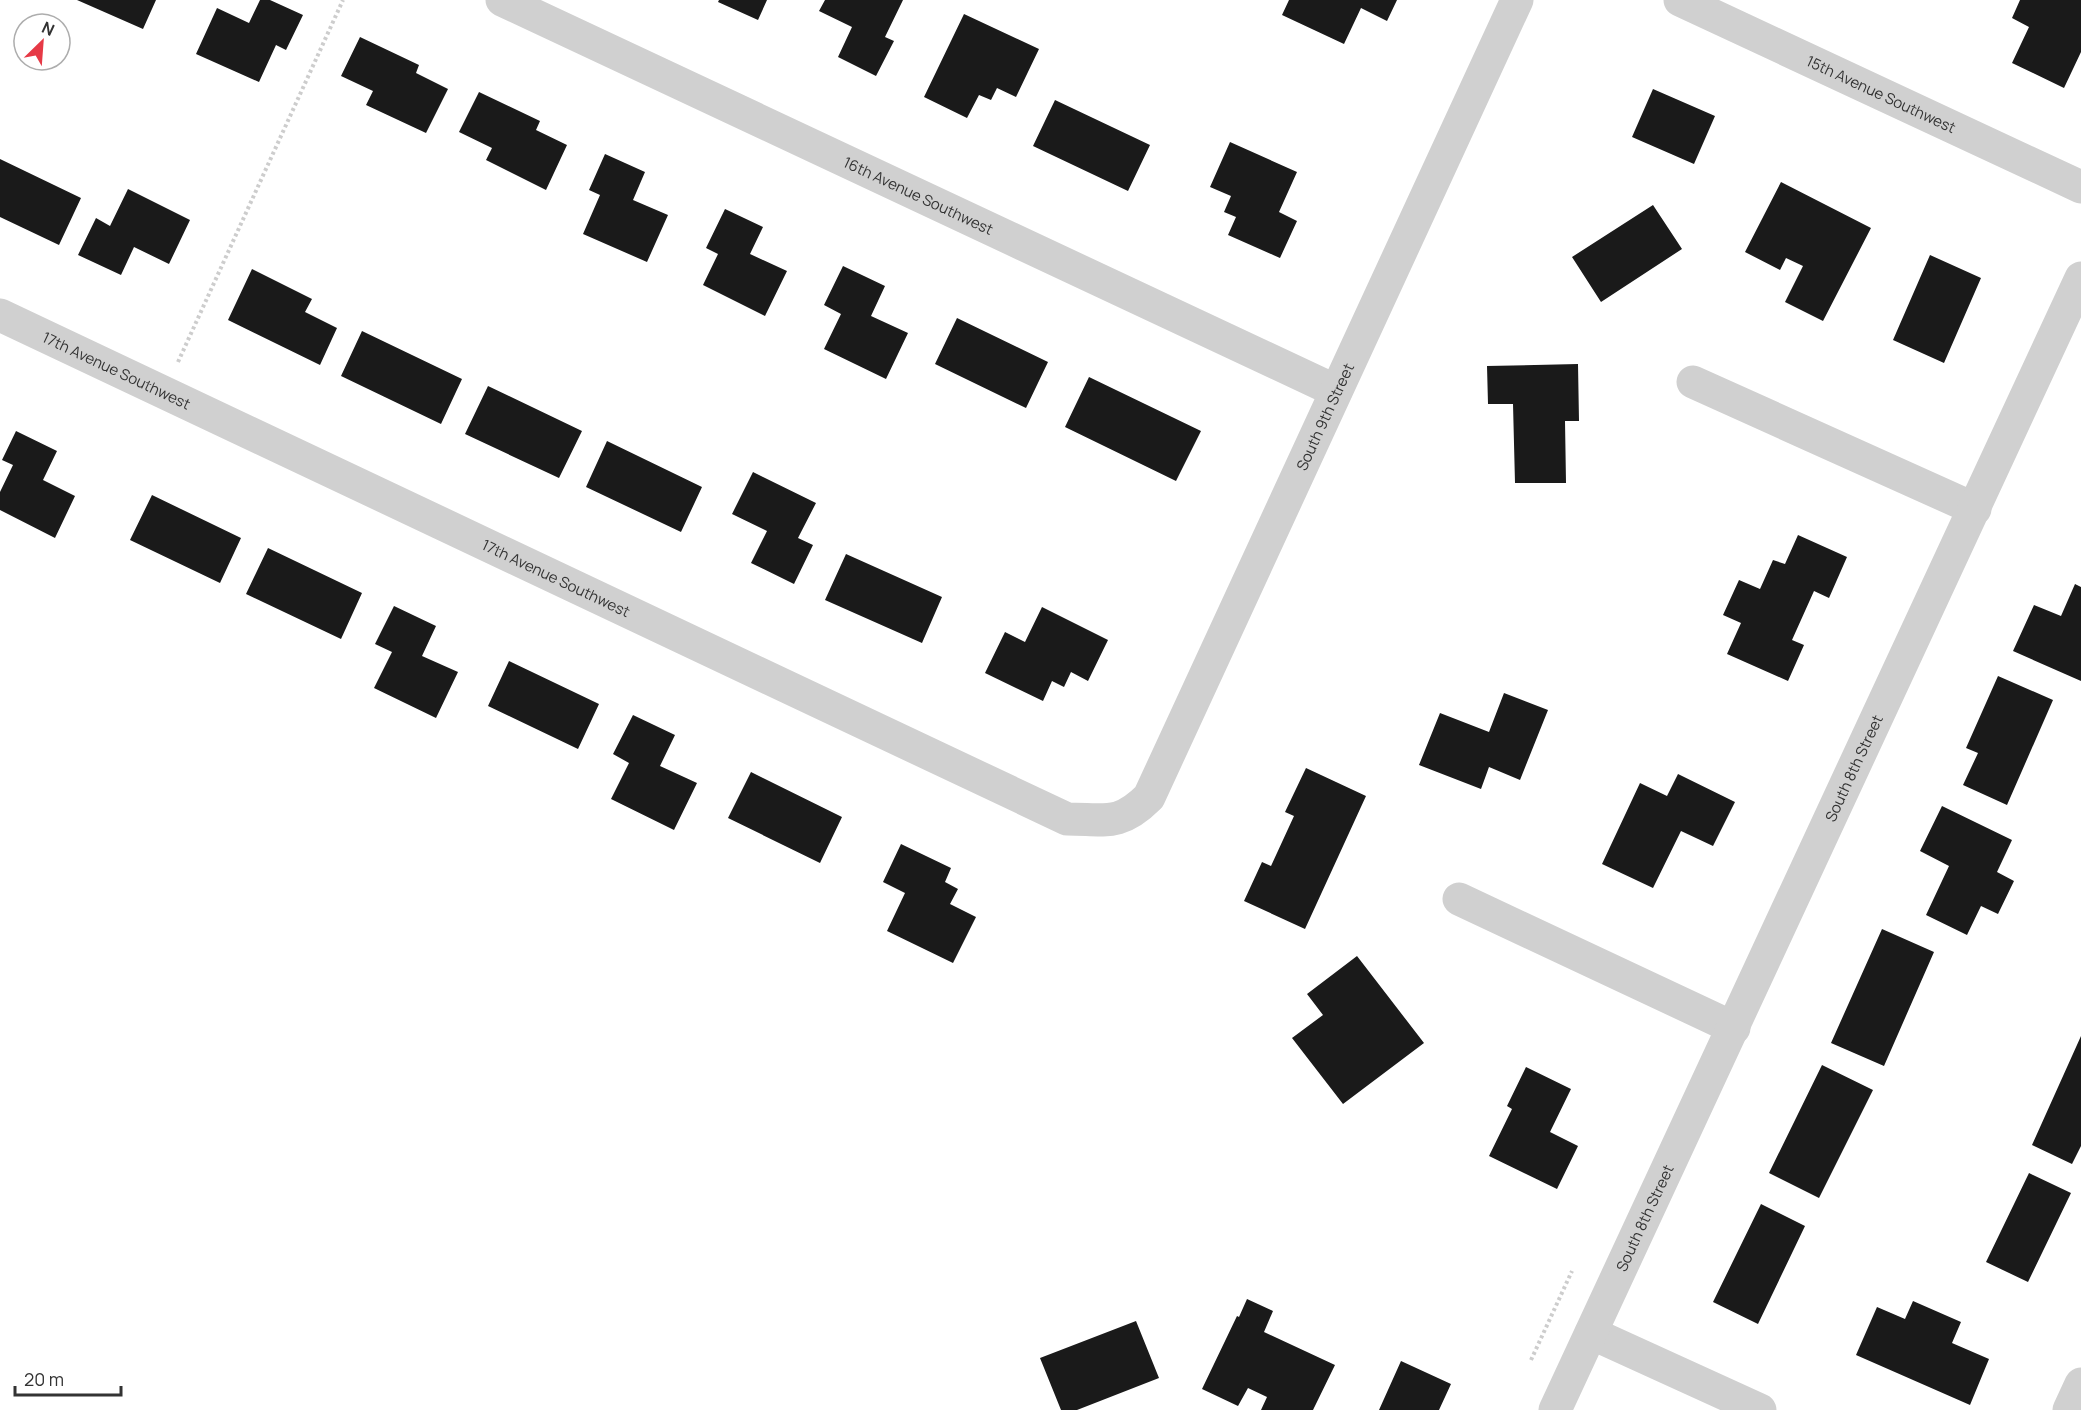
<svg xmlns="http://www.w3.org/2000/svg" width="2081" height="1410" viewBox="0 0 2081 1410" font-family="Manrope,sans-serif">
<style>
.building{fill:#1a1a1a}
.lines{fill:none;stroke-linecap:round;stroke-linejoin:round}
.path{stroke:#cdcdcd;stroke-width:4;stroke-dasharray:3 3;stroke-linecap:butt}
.minor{stroke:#d0d0d0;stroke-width:33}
.labels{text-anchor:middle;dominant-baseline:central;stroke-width:6;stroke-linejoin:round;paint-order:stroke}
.street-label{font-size:15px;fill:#333;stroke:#fff}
</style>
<rect width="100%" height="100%" fill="#fff"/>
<path class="building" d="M77 0H156L143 29Z
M260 0H270L303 15 286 50 276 45 259 82 196 54 217 8 249 23Z
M719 0H767L758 20 718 2Z
M825 0H903L885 37 894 41 876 76 838 57 852 27 819 11Z
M1289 0H1397L1387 21 1361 8 1344 44 1282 15Z
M2020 0H2081V52L2064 88 2012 63 2029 27 2012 18Z
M964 14 1039 49 1016 97 997 88 991 100 979 95 967 118 924 97Z
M360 37 419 65 416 73 448 89 426 133 366 105 373 91 341 76Z
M1653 89 1715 116 1694 164 1632 137Z
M479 92 540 121 536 130 567 145 546 190 486 160 492 148 459 132Z
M1055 100 1150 145 1128 191 1033 146Z
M1230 142 1297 172 1279 212 1297 221 1280 258 1228 235 1236 217 1224 212 1231 196 1210 187Z
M605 154 645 172 633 200 668 215 647 262 583 234 600 195 589 190Z
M0 159 81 198 59 245 0 217Z
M1781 182 1871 228 1823 321 1785 302 1803 266 1786 258 1780 270 1745 252Z
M128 189 190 220 169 264 134 247 121 275 78 255 96 218 110 226Z
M1653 205 1682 249 1601 302 1572 257Z
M725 209 763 227 750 254 787 271 765 316 703 285 718 254 706 248Z
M1930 255 1981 278 1944 363 1893 340Z
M843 266 885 286 871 316 908 333 886 379 824 349 841 314 824 305Z
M252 269 312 299 305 312 337 328 320 365 228 320Z
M957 318 1048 362 1026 408 935 364Z
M362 331 462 379 441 424 341 376Z
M1578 364 1579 421H1565L1566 483H1515L1513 404H1488L1487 366Z
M1089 377 1201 431 1176 481 1065 427Z
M488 386 582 431 559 478 465 434Z
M16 431 57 451 43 480 75 496 55 538 0 510V492L13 465 2 460Z
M607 441 702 487 681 532 586 487Z
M753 472 816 503 798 538 813 545 794 584 751 563 767 531 732 514Z
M152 495 241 538 220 583 130 540Z
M1798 535 1847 557 1829 598 1814 591 1792 640 1804 645 1788 681 1727 654 1741 623 1723 615 1739 580 1760 589 1773 560 1785 564Z
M268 548 362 593 341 639 246 594Z
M846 554 942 597 922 643 825 600Z
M2075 584 2081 587V681L2013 651 2034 605 2061 616Z
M394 606 436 626 422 656 458 672 436 718 374 688 392 652 375 644Z
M1042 607 1108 640 1088 681 1071 672 1064 687 1052 681 1043 701 985 673 1005 632 1025 642Z
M509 661 599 704 578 749 488 706Z
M1998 676 2053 700 2007 805 1963 785 1978 753 1966 748Z
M1504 693 1548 710 1520 780 1489 767 1481 789 1419 765 1440 713 1489 732Z
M633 715 675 735 660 766 697 783 674 830 611 799 629 763 613 754Z
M1306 768 1366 796 1305 929 1244 901 1262 862 1271 866 1294 816 1285 812Z
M751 772 842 817 820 863 728 818Z
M1678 774 1735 802 1713 846 1681 831 1653 888 1602 864 1640 783 1667 796Z
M1942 806 2012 840 1997 872 2014 881 1998 914 1981 906 1967 935 1926 915 1949 866 1920 851Z
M901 844 951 868 945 882 958 889 950 904 976 917 953 963 887 931 905 893 883 882Z
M1882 929 1934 952 1884 1066 1831 1043Z
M1357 956 1424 1043 1343 1104 1292 1038 1323 1015 1307 994Z
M2081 1036V1146L2072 1164 2032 1145Z
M1822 1065 1873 1090 1819 1198 1769 1173Z
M1526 1067 1571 1089 1550 1132 1578 1146 1557 1189 1489 1156 1512 1109 1507 1106Z
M2029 1173 2071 1193 2028 1282 1986 1262Z
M1761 1204 1805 1226 1758 1324 1713 1302Z
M1247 1299 1273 1311 1264 1332 1335 1365 1313 1410H1261L1267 1397 1248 1388 1238 1406 1202 1389 1237 1316 1239 1317Z
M1913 1301 1961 1322 1952 1343 1989 1359 1970 1405 1856 1355 1877 1307 1905 1319Z
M1136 1321 1159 1378 1077 1410H1061L1040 1358Z
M1401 1361 1451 1384 1439 1410H1379Z"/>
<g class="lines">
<path class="path" d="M178 362 343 0
M1531 1360 1572 1271"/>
<g class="minor">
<path id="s1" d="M502 0 1336 391"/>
<path id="s2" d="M1680 0 2081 187"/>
<path id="s3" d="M0 315 1067 819C1105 819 1119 827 1149 797L1517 0"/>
<path d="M1693 382 1975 509"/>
<path d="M1459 899 1734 1028"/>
<path d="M1591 1333 1760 1410"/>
<path id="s4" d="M1555 1410 2081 278"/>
<path d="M2069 1410 2081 1384"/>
</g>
</g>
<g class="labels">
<g class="street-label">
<text stroke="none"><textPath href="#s2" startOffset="222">15th Avenue Southwest</textPath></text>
<text stroke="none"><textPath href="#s1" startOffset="460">16th Avenue Southwest</textPath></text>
<text stroke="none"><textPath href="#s3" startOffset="129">17th Avenue Southwest</textPath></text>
<text stroke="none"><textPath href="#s3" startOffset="1688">South 9th Street</textPath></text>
<text stroke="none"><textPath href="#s3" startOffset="615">17th Avenue Southwest</textPath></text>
<text stroke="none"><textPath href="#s4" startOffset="708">South 8th Street</textPath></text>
<text stroke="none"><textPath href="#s4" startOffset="212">South 8th Street</textPath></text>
</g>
</g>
<g transform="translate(42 42) rotate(25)"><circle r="28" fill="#ffffff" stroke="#adadad" stroke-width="1.5"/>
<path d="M0-4.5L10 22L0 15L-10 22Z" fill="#e63946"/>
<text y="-9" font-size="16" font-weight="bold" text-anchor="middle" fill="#333333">N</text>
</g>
<path d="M15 1386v9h106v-9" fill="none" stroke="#333333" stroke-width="3"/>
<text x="24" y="1386" font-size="18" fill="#333333" stroke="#ffffff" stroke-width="4.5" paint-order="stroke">20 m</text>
</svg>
